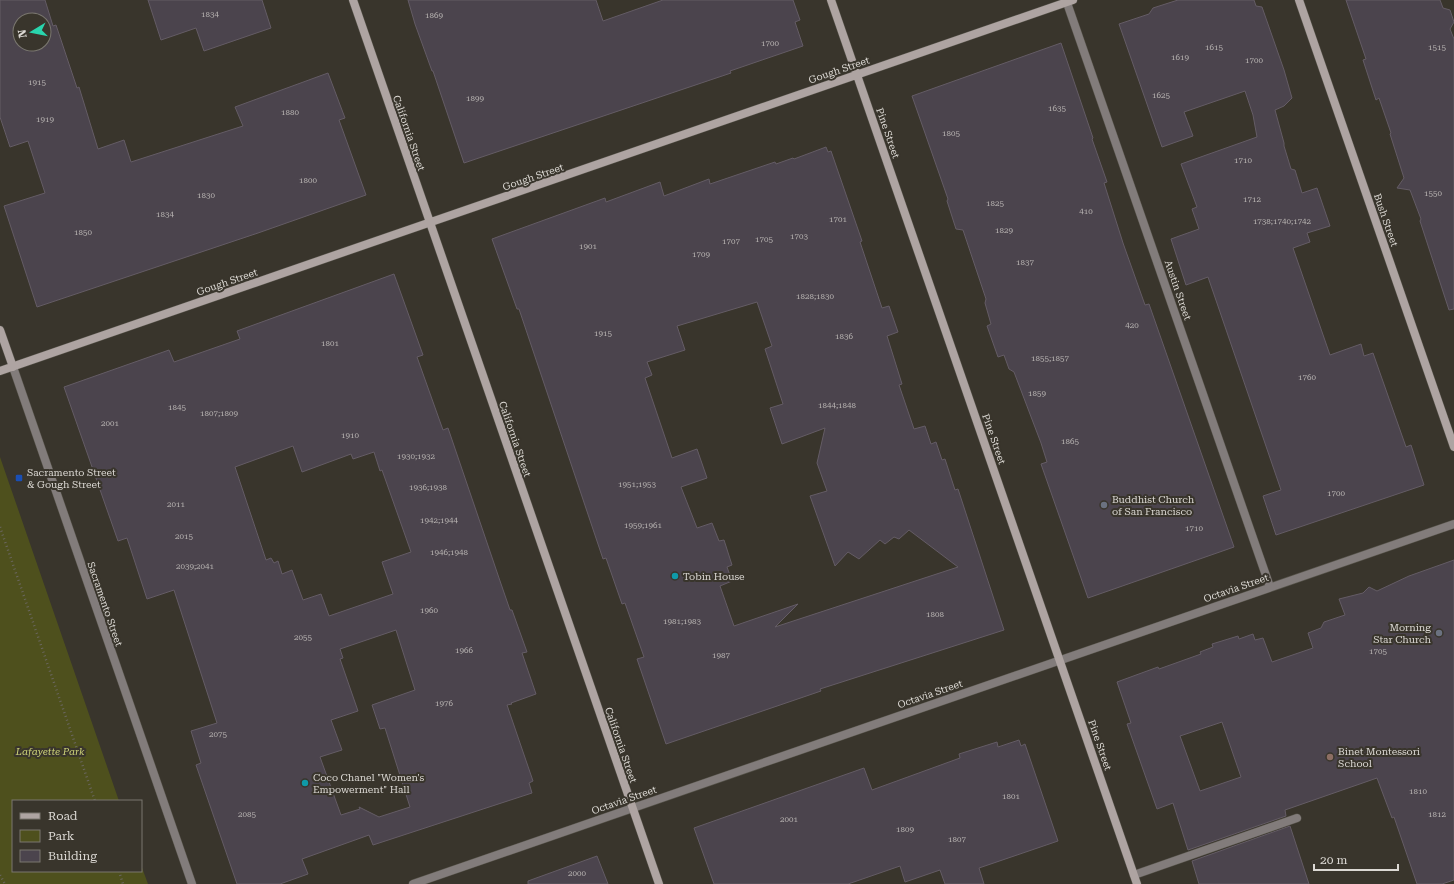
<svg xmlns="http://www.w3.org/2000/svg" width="1454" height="884" viewBox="0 0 1454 884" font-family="'Roboto Serif',serif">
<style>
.green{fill:#4e501d}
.building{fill:#4b444d;stroke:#645c65;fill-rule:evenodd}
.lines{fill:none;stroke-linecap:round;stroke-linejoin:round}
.lane-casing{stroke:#56534a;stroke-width:9}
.street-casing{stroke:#56534a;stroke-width:9}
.secondary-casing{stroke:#56534a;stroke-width:9}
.path{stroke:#6a665e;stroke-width:2.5;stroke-dasharray:1 3;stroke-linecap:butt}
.lane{stroke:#827c7b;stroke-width:8}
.street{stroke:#827c7b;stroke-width:8}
.secondary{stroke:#aea4a2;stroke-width:8}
.transit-dot{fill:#1a4fb4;stroke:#39352c;stroke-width:1.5}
.worship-dot{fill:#6b7280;stroke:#39352c;stroke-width:1.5}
.culture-dot{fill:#0f9aa8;stroke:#39352c;stroke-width:1.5}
.education-dot{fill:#8d6e63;stroke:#39352c;stroke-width:1.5}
.labels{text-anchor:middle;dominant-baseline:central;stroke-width:4;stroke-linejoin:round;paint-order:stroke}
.number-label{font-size:8px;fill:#b8b4b2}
.street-label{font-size:10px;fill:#dcd9d4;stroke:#39352c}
.poi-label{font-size:10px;fill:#dcd9d4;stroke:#39352c;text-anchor:start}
.park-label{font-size:10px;font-style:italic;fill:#ced379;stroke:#39352c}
</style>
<rect width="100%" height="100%" fill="#39352c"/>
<path class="green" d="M0 457 119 801H13V871H141V865L148 884H0Z"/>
<path class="building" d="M0 0H45L53 26 56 25 77 88 79 87 98 149 124 140 131 162 243 126 235 107 328 73 345 118 339 120 366 195 258 233 37 307 4 206 45 193 28 141 10 147 0 117ZM20 20H44V44H20Z
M148 0H262L271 28 204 51 196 28 161 40Z
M408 0H596L603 21 663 0H793L800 20 795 22 803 46 730 71 731 73 464 163 433 71H432L415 24Z
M1178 0H1254L1256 6 1262 7 1284 70 1292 98 1284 106 1275 110 1284 143V146L1291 169 1295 170 1302 193 1317 188 1330 226 1307 233 1310 242 1293 248 1330 355 1361 344 1364 356 1373 353 1406 447 1411 445 1424 485 1276 535 1263 496 1281 490 1208 277 1186 285 1171 239 1199 229 1192 209 1197 207 1181 164 1257 137 1253 115 1245 91 1213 102 1184 112 1193 136 1162 147 1119 24 1149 14 1153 8Z
M1346 0H1440L1443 8 1450 10 1454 22 1450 29 1454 39V309L1449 310 1420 221 1421 219 1410 190 1397 188 1404 178 1390 134 1391 133 1379 98 1376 100 1363 60 1366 59Z
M1061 43 1093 138 1092 139 1107 182 1104 183 1123 243 1145 305 1149 304 1234 547 1088 598 1041 464 1047 462 1041 443 1014 372 1009 369 1004 355 998 357 987 326 991 324 985 303 986 299 963 230 956 229 947 201 948 199 912 96Z
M826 147 828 152 831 151 862 241 860 242 882 308 889 306 898 332 887 336 902 384 899 385 914 429 925 426 931 444 936 442 942 460 945 459 955 490 958 489 1004 630 820 689 821 691 666 744 637 659 644 657 625 603 622 604 606 558 603 559 519 309H517L492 239 605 198 606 202 660 182 664 196 709 179 710 184 775 162 776 164 793 158 794 159ZM757 302 772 346 765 349 783 404 770 408 782 444 825 428 817 463 827 491 810 496 835 566 848 552 859 559 880 540 885 544 894 537 899 539 909 530 958 567 775 627 798 604 734 626 720 586 732 581 727 567 732 565 724 540 719 541 712 523 697 528 681 487 707 478 697 449 672 458 645 378 652 375 647 362 685 350 677 326Z
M394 274 423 355 417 357 443 430 448 428 499 578 510 610H512L527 652 522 653 536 694 511 703 512 704 507 705 533 781 529 783 532 793 373 845 369 835 302 859 308 874 280 884H237L196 765 201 763 191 731 217 723 174 590 147 599 127 538 118 541 64 387 169 350 174 362 240 339 237 331ZM293 446 302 472 351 454 353 459 374 452 380 471 382 470 411 552 382 562 393 594 329 616 321 594 303 600 292 570 282 574 278 561 274 563 271 558 266 560 235 467ZM396 630 415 690 372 705 380 729 385 728 410 807 379 817 359 807 360 809 341 815 320 757 342 750 331 720 358 711 340 659 343 658 340 649Z
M1454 560V880L1442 884H1417L1394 817 1392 818 1377 778 1285 810 1286 816 1188 850 1173 803 1157 809 1127 724 1131 723 1117 682 1158 667 1159 669 1201 654 1200 652 1213 647 1212 644 1238 636 1239 639 1253 634 1255 640 1263 638 1272 662 1313 648 1308 633 1321 628 1324 622 1345 615 1339 599 1363 593 1369 587 1377 591 1409 576ZM1222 722 1241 777 1200 791 1180 736Z
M1019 740 1021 746 1025 744 1058 841 979 868 984 884H945L940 870 905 882 900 866 848 884H714L694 828 864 768 872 790 960 758 959 754 997 742 998 747Z
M1290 826 1309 884H1199L1192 861Z
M597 856 608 884H528V881Z"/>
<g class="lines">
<g class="lane-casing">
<path id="lane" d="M1066 0 1270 587
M1134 875 1297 818"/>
</g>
<g class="street-casing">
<path id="street" d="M13 367 192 884
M413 884 1454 524"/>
</g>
<g class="secondary-casing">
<path id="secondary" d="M353 0 659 884
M831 0 1137 884
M1299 0 1454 447
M0 330 13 367
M0 371 1073 0"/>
</g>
<path class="path" d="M0 527 95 801
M119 871 123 884
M0 875 5 884"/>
<use href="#lane" class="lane"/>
<use href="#street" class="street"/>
<use href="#secondary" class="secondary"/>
</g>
<rect class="transit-dot" x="15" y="474" width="8" height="8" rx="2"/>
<g class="worship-dot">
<circle cx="1104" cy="505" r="4"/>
<circle cx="1439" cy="633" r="4"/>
</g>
<g class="culture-dot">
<circle cx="675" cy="576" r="4"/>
<circle cx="305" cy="783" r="4"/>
</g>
<circle class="education-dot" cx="1330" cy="757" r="4"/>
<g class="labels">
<g class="number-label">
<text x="210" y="14">1834</text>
<text x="434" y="15">1869</text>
<text x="770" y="43">1700</text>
<text x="1214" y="47">1615</text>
<text x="1437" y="47">1515</text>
<text x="1180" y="57">1619</text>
<text x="1254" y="60">1700</text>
<text x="37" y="82">1915</text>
<text x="1161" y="95">1625</text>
<text x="475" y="98">1899</text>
<text x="1057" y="108">1635</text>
<text x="290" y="112">1880</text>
<text x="45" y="119">1919</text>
<text x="951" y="133">1805</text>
<text x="1243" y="160">1710</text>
<text x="308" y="180">1800</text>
<text x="1433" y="193">1550</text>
<text x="206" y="195">1830</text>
<text x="1252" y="199">1712</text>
<text x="995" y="203">1825</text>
<text x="1086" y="211">410</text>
<text x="165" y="214">1834</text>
<text x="838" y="219">1701</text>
<text x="1282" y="221">1738;1740;1742</text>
<text x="1004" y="230">1829</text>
<text x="83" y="232">1850</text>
<text x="799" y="236">1703</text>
<text x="764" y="239">1705</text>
<text x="731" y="241">1707</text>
<text x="588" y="246">1901</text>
<text x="701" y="254">1709</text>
<text x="1025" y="262">1837</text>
<text x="815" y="296">1828;1830</text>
<text x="1132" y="325">420</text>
<text x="603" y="333">1915</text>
<text x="844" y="336">1836</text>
<text x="330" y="343">1801</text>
<text x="1050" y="358">1855;1857</text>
<text x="1307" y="377">1760</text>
<text x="1037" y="393">1859</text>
<text x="837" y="405">1844;1848</text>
<text x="177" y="407">1845</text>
<text x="219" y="413">1807;1809</text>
<text x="110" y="423">2001</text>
<text x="350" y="435">1910</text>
<text x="1070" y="441">1865</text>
<text x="416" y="456">1930;1932</text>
<text x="637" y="484">1951;1953</text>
<text x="428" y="487">1936;1938</text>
<text x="1336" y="493">1700</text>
<text x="176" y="504">2011</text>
<text x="439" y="520">1942;1944</text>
<text x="643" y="525">1959;1961</text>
<text x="1194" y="528">1710</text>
<text x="184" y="536">2015</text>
<text x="449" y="552">1946;1948</text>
<text x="195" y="566">2039;2041</text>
<text x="429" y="610">1960</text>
<text x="935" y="614">1808</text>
<text x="682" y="621">1981;1983</text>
<text x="303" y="637">2055</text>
<text x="464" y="650">1966</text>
<text x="1378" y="651">1705</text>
<text x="721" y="655">1987</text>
<text x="444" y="703">1976</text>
<text x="218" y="734">2075</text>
<text x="1418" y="791">1810</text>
<text x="1011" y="796">1801</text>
<text x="247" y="814">2085</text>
<text x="1437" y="814">1812</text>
<text x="789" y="819">2001</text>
<text x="905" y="829">1809</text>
<text x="957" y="839">1807</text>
<text x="577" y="873">2000</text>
</g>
<g class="street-label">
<text transform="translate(839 70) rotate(-19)">Gough Street</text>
<text transform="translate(409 133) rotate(71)">California Street</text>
<text transform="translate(888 133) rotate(71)">Pine Street</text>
<text transform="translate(533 177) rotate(-19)">Gough Street</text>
<text transform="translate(1386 220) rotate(71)">Bush Street</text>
<text transform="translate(227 282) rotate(-19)">Gough Street</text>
<text transform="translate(1178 290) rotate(71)">Austin Street</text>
<text transform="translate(515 439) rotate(71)">California Street</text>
<text transform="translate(994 439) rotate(71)">Pine Street</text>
<text transform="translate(1236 588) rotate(-19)">Octavia Street</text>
<text transform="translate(105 604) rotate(71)">Sacramento Street</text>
<text transform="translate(930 694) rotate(-19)">Octavia Street</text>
<text transform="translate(621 745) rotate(71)">California Street</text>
<text transform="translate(1100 745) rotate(71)">Pine Street</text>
<text transform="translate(624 800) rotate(-19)">Octavia Street</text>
</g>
<g class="poi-label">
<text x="27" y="472">Sacramento Street<tspan x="27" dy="12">&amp; Gough Street</tspan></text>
<text x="1112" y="499">Buddhist Church<tspan x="1112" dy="12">of San Francisco</tspan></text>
<text x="683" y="576">Tobin House</text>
<text x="1431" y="627" text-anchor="end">Morning<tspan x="1431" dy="12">Star Church</tspan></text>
<text x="1338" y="751">Binet Montessori<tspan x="1338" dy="12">School</tspan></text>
<text x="313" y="777">Coco Chanel "Women's<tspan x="313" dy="12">Empowerment" Hall</tspan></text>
</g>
<g class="park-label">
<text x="50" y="751">Lafayette Park</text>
</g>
</g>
<rect x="12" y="800" width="130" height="72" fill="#39352c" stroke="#7a776f"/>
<rect x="20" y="813" width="20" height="6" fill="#aea4a2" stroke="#7a776f"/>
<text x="48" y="820" font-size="12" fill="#dcd9d4">Road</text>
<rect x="20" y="830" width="20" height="12" fill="#4e501d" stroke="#7a776f"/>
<text x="48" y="840" font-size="12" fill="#dcd9d4">Park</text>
<rect x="20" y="850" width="20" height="12" fill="#4b444d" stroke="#7a776f"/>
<text x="48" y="860" font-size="12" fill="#dcd9d4">Building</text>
<g transform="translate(32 32) rotate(260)"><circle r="19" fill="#39352c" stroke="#7a776f"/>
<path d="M0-3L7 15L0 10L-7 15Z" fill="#29d5ad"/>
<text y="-6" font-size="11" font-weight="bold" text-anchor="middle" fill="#dcd9d4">N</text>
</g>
<path d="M1314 864v6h84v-6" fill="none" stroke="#dcd9d4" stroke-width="2"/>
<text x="1320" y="864" font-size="12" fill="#dcd9d4" stroke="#39352c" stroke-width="3" paint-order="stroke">20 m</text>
</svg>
